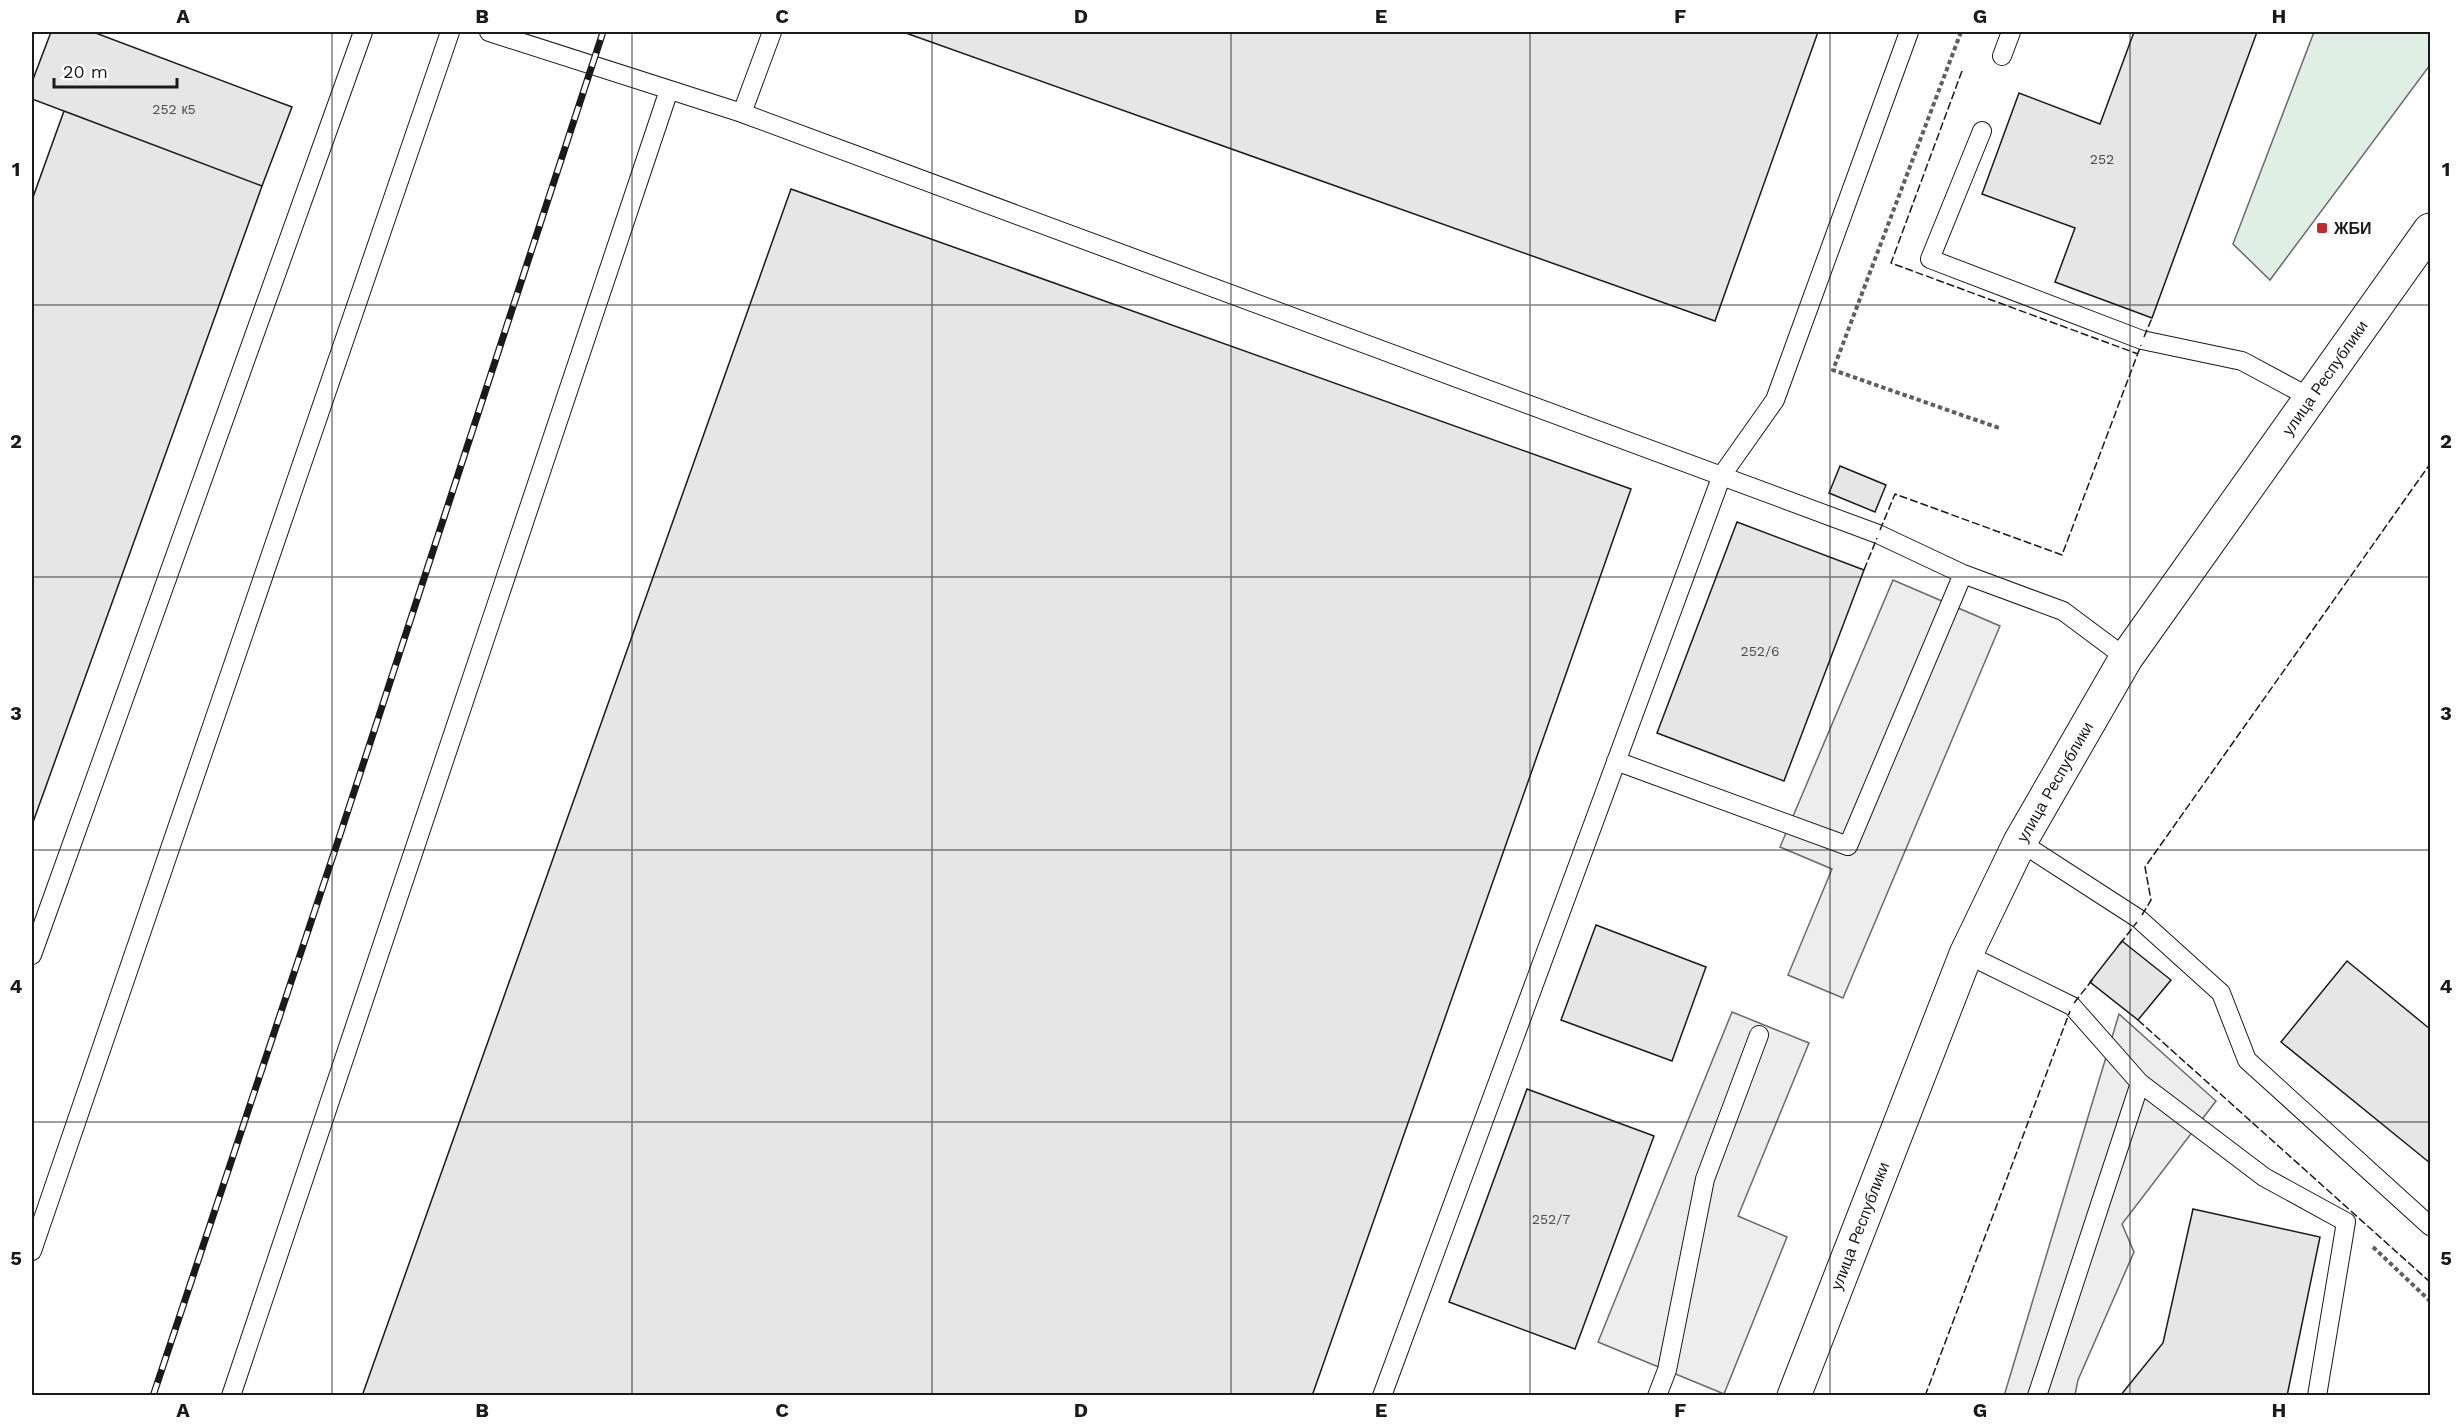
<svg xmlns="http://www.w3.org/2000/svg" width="2462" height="1427" viewBox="0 0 2462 1427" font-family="'Work Sans',sans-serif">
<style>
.green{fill:#e0efe3;stroke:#6a6a6a;stroke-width:1.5}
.parking{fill:#ededed;stroke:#6a6a6a;stroke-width:1.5}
.building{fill:#e6e6e6;stroke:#1a1a1a;stroke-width:1.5}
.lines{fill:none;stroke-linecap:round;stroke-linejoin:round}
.lane-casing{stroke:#1a1a1a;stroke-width:20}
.primary-casing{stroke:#1a1a1a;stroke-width:35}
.path{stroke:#5f5f5f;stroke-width:4;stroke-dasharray:4.5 3;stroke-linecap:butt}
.lane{stroke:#fff;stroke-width:18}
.primary{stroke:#fff;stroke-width:33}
.rail-casing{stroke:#1a1a1a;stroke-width:7}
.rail{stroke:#fff;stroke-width:4.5;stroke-dasharray:14;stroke-linecap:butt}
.fence{stroke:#1a1a1a;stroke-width:1.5;stroke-dasharray:8 3;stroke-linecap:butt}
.grid{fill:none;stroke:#1a1a1a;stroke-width:1.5;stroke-opacity:0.55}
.poi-dot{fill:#c62828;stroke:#fff;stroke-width:2}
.labels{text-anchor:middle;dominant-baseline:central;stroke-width:4.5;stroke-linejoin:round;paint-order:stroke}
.number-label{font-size:14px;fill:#4d4d4d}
.poi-label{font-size:16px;font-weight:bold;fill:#1a1a1a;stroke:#fff;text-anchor:start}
.street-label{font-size:16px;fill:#1a1a1a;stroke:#fff}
.neatline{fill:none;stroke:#1a1a1a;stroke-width:2}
.grid-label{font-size:20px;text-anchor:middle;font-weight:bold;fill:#1a1a1a}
</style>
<rect width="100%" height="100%" fill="#fff"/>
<path class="green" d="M2314 32H2430V65L2270 280 2233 244Z"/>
<path class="parking" d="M1893 580 2000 626 1843 998 1788 975 1832 869 1780 847Z
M1732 1012 1809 1043 1738 1216 1787 1237 1724 1394 1598 1342Z
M2119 1014 2216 1101 2122 1224 2134 1252 2078 1380 2075 1395 2004 1396Z"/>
<path class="building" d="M51 32H93L292 107 262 186 32 99V82Z
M903 32H1818L1715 321Z
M2134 32H2257L2152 318 2055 282 2075 228 1982 194 2019 93 2100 124Z
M64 111 262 186 32 825V200Z
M791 189 1631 489 1312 1396H362Z
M1840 466 1886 485 1875 512 1829 493Z
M1737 522 1864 570 1784 781 1657 733Z
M1596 925 1706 967 1672 1061 1561 1020Z
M2122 941 2171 980 2138 1020 2090 982Z
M2347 961 2430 1029V1163L2281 1042Z
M1527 1089 1654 1136 1575 1349 1449 1302Z
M2193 1209 2320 1237 2287 1396H2120L2163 1343Z"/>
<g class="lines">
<g class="lane-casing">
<path id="lane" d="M489 32 742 113 1878 534 1963 574 2063 611 2126 658
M2002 56 2011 32
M742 113 772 32
M1982 131 1930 259 2142 340 2242 361 2311 398
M1616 761 1848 846 1963 574
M2020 842 2139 919 2221 993 2247 1060 2430 1226
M1966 954 2072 1006 2140 1083 2037 1396
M32 955 363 32
M2140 1083 2264 1177 2346 1222 2317 1396
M32 1251 450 32
M231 1396 669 90
M1382 1396 1722 475 1775 400 1909 32
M1657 1396 1667 1370 1705 1179 1759 1035"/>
</g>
<g class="primary-casing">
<path id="primary" d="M1794 1396 1966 954 2020 842 2126 658 2430 230"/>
</g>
<path class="path" d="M1961 32 1833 370 1999 428
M2373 1247 2430 1301"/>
<use href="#lane" class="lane"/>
<use href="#primary" class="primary"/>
<g class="rail-casing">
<path id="rail" d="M153 1396 337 844 603 32"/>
</g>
<use href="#rail" class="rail"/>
<path class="fence" d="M1962 71 1891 263 2138 354
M2144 337 2152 318
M1880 530 1895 494 2062 555 2141 345
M1864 570 1877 538
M2142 915 2151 900 2145 867 2430 464
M2120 944 2137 922
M2074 1003 2093 979
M2138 1020 2430 1282
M1925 1396 2070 1011"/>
</g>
<path class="grid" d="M332 32V1396M632 32V1396M932 32V1396M1231 32V1396M1530 32V1396M1830 32V1396M2130 32V1396M32 305H2430M32 577H2430M32 850H2430M32 1122H2430"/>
<rect class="poi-dot" x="2316" y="222" width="12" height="12" rx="3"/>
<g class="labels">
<g class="number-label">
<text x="174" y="109">252 к5</text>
<text x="2102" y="159">252</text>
<text x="1760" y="651">252/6</text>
<text x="1551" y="1219">252/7</text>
</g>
<g class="poi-label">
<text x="2334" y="228">ЖБИ</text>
</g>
<g class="street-label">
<text transform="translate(2325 378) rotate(-55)">улица Республики</text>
<text transform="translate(2055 782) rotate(-60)">улица Республики</text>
<text transform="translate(1860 1226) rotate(-69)">улица Республики</text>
</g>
</g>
<rect width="2462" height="1427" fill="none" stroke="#ffffff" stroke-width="66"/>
<path d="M54 78v9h123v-9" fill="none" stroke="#1a1a1a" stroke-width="3"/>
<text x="63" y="78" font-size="18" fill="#1a1a1a" stroke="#ffffff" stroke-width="4.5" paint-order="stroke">20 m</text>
<rect x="33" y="33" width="2396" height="1361" class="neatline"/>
<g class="grid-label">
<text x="183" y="23">A</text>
<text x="482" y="23">B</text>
<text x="782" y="23">C</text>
<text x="1081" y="23">D</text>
<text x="1381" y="23">E</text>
<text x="1680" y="23">F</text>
<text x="1980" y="23">G</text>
<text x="2279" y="23">H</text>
<text x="16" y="176">1</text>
<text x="2446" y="176">1</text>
<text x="16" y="448">2</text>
<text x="2446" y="448">2</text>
<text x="16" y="720">3</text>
<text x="2446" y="720">3</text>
<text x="16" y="993">4</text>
<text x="2446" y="993">4</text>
<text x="16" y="1265">5</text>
<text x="2446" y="1265">5</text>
<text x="183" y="1417">A</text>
<text x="482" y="1417">B</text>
<text x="782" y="1417">C</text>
<text x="1081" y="1417">D</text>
<text x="1381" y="1417">E</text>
<text x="1680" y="1417">F</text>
<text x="1980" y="1417">G</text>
<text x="2279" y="1417">H</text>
</g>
</svg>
